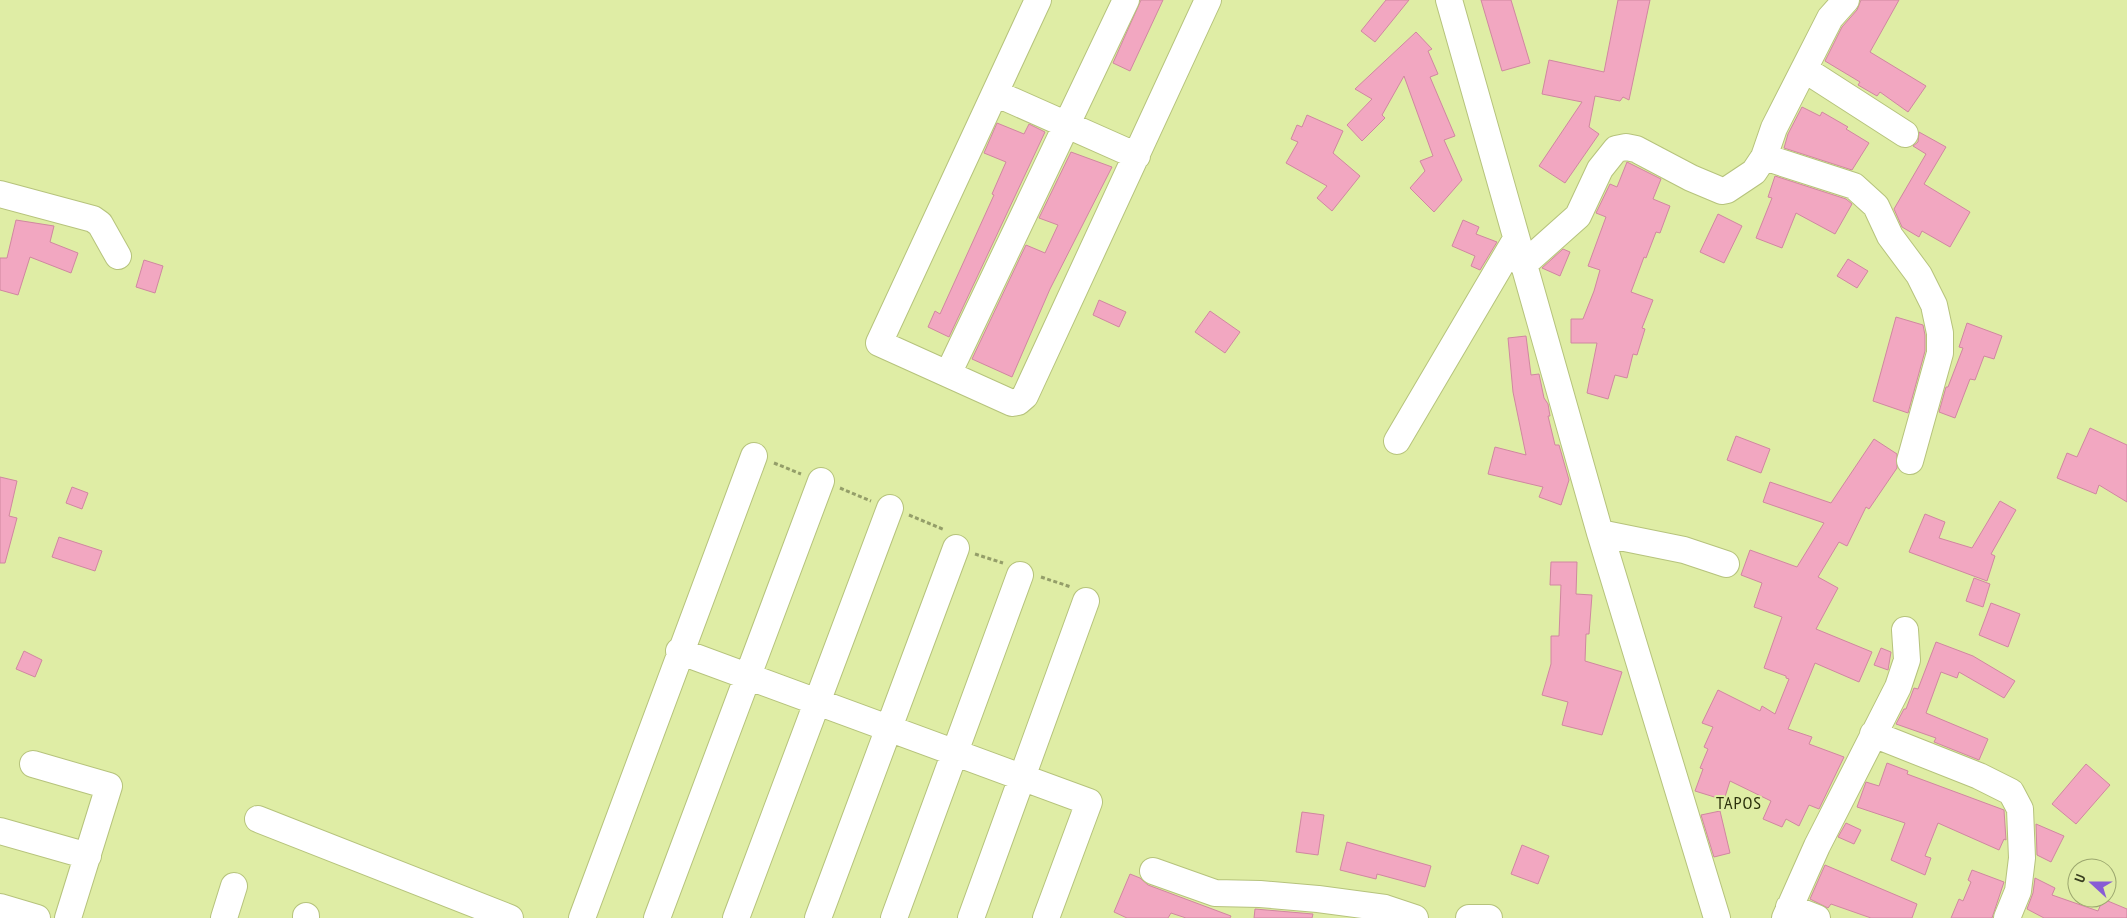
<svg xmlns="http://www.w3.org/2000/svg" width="2127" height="918" viewBox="0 0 2127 918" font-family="'PT Sans Narrow',sans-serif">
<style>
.building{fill:#f2a7c1;stroke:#d087a0}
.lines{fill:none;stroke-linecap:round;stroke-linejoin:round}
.minor-casing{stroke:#b6c37c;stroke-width:28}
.path{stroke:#949e69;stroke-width:3;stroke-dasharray:4 2.5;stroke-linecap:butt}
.minor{stroke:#fff;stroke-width:26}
.labels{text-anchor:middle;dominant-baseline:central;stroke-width:4;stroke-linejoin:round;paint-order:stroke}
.quarter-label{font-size:18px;letter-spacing:1px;fill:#2c310c;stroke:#dfeda5}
</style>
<rect width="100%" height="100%" fill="#dfeda5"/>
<path class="building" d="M1141 0H1163L1130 71 1113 63Z
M1386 0H1409L1375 42 1361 31Z
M1481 0H1511L1530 63 1502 71Z
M1618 0H1650L1629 100 1623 97 1620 101 1595 96 1589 127 1599 134 1565 183 1539 166 1582 102 1542 94 1549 60 1604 72Z
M1861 0H1899L1870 52 1926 86 1908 112 1880 92 1877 96 1858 85 1860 82 1825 61 1842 27 1857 10Z
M1416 32 1432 49 1428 51 1438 74 1430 77 1455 136 1444 140 1462 180 1434 212 1410 188 1425 171 1420 161 1433 156 1404 76 1382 115 1385 118 1362 141 1347 125 1372 99 1355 89Z
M1802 107 1820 116 1822 112 1848 127 1846 129 1869 143 1852 170 1784 148 1788 134Z
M1307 115 1343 131 1333 153 1360 176 1332 211 1317 198 1327 186 1286 163 1298 142 1291 139 1297 125 1302 127Z
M997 123 1024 134 1029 124 1045 132 949 337 928 327 935 311 940 314 994 195 992 194 1006 162 984 153Z
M1919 132 1946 147 1924 184 1970 212 1950 247 1922 231 1919 237 1902 227 1894 209 1926 154 1913 146 1918 142Z
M1071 152 1112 167 1050 289 1012 377 972 359 1026 245 1045 253 1058 225 1039 218Z
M1627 162 1661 179 1653 199 1670 206 1660 233 1656 232 1646 258 1644 257 1631 292 1653 300 1642 328 1645 329 1637 355 1633 354 1627 378 1615 375 1608 399 1587 393 1597 343H1571V319H1583L1594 291 1600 270 1588 266 1606 217 1596 213 1610 184 1617 187Z
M1775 176 1846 199 1852 204 1835 234 1796 213 1782 248 1756 238 1772 198 1768 197Z
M1718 214 1742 226 1724 263 1700 252Z
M16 220 54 226 50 242 78 253 71 273 30 257 18 295 0 290V258H7Z
M1463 220 1479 227 1476 234 1497 242 1480 270 1471 266 1475 256 1452 246Z
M1563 249 1570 252 1560 276 1542 268Z
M1848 259 1868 271 1857 288 1837 276Z
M144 260 163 266 155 293 136 287Z
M1099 300 1126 312 1119 327 1093 315Z
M1210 311 1240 332 1225 353 1195 332Z
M1896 317 1923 325 1925 335V351L1908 413 1873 401Z
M1967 323 2002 336 1994 359 1984 356 1975 380 1970 379 1955 418 1939 412 1946 387H1948L1963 348 1959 347Z
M1526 336 1531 375 1539 374 1544 398 1548 404 1550 416H1548L1555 445H1559L1569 480 1561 505 1539 497 1543 487 1488 474 1495 447 1526 455 1513 392 1508 338Z
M2090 428 2127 445V502L2099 485 2096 494 2057 478 2067 453 2077 457Z
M1736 436 1770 449 1761 473 1727 460Z
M1874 439 1897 454V468L1869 509 1866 507 1847 546 1839 542 1818 577 1838 588 1816 629 1872 652 1859 682 1815 663 1788 729 1812 737 1809 744 1844 757 1819 809 1809 805 1799 826 1786 819 1782 827 1763 819 1771 801 1730 781 1724 800 1695 791 1703 769 1700 768 1708 749 1704 747 1713 727 1702 723 1718 690 1760 711 1762 706 1775 714 1789 679 1786 678V676L1764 668 1782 617 1754 607 1762 583 1741 575 1750 550 1797 567 1824 523 1763 502 1770 482 1831 503Z
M0 477 17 481 9 516 17 518 5 563H0Z
M72 487 88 493 82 509 66 503Z
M2000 501 2016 510 1991 554 1995 556 1987 581 1909 552 1925 514 1945 522 1939 538 1972 548Z
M59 537 102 551 95 571 52 557Z
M1551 562H1577L1576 594 1592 595 1589 634H1586L1585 661 1622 672 1602 735 1562 725 1568 702 1542 695 1551 664V636H1559L1561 585H1550Z
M1974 578 1990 584 1983 607 1966 601Z
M1991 603 2020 614 2008 647 1979 635Z
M1936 642 1973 656 2015 681 2004 698 1959 672 1957 678 1941 672 1926 713 1988 739 1979 760 1934 742 1936 738 1896 724 1904 709H1906L1914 688 1918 689Z
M1881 648 1891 652 1888 670 1874 665Z
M24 651 42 660 35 677 16 669Z
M1887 763 1908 771 1907 774 2004 810 2006 840 2004 839 1999 850 1938 823 1925 856 1931 858 1925 875 1891 860 1905 823 1857 807 1866 782 1879 786Z
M2086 764 2110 785 2076 824 2052 804Z
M1720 811 1730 853 1714 857 1701 815Z
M1302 812 1324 815 1318 855 1296 852Z
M1846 823 1861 830 1854 844 1838 837Z
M2036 824 2064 836 2051 862 2037 855Z
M1347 842 1431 866 1425 887 1377 874 1376 879 1340 870Z
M1522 845 1549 856 1538 884 1511 874Z
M1825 865 1917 904 1912 918H1871L1831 904 1828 908 1810 899Z
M1972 870 2004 882 1992 918H1951L1959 899 1963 901 1971 882 1968 880Z
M1130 874 1140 878 1148 885 1231 916 1230 918H1186L1171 913 1168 918H1127L1114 912Z
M2035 878 2055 888 2052 895 2098 911 2103 899 2127 909V918H2044L2027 909 2033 893Z
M1255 909 1313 914 1312 918H1254Z"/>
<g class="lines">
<g class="minor-casing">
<path id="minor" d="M1038 0 879 343 1012 403 1018 402 1025 396 1208 0
M1449 0 1600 533 1717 918
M1804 69 1905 134
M995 93 1137 156
M1764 157 1854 186 1876 206 1890 236 1919 275 1934 305 1940 333V353L1910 461
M0 194 93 219 100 224 118 256
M1523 265 1578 216 1600 169 1616 149 1626 147 1636 149 1691 178 1722 191 1727 190 1754 172 1764 157 1774 128 1830 18 1846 0
M948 374 1126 0
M1397 441 1516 239
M1600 533 1684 550 1726 564
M679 651 1089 802 1046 918
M1873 734 1979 776 2011 792 2020 809 2022 858 2018 891 2007 918
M33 764 109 786 68 918
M258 819 510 918
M0 831 88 856
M1153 871 1215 893 1260 894 1318 899 1385 908 1415 918
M0 907 37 918
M1789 907 1817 918
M224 918 234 886
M306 918V916
M582 918 754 456
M657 918 821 481
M736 918 890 508
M818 918 956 548
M894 918 1020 575
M971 918 1086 601
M1469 918H1489
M1785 918 1817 846 1898 687 1907 660 1905 630"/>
</g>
<path class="path" d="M774 463 801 474
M840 488 871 501
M909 515 945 530
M975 554 1003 563
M1041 577 1071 587"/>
<use href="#minor" class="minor"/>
</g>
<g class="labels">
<g class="quarter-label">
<text x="1739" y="802">TAPOS</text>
</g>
</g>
<g transform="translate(2092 883) rotate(291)"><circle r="24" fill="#dfeda5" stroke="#9ca76f"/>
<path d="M0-4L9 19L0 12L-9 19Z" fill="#885cd5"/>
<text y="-8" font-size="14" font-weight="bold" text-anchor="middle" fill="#383d1f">U</text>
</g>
</svg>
